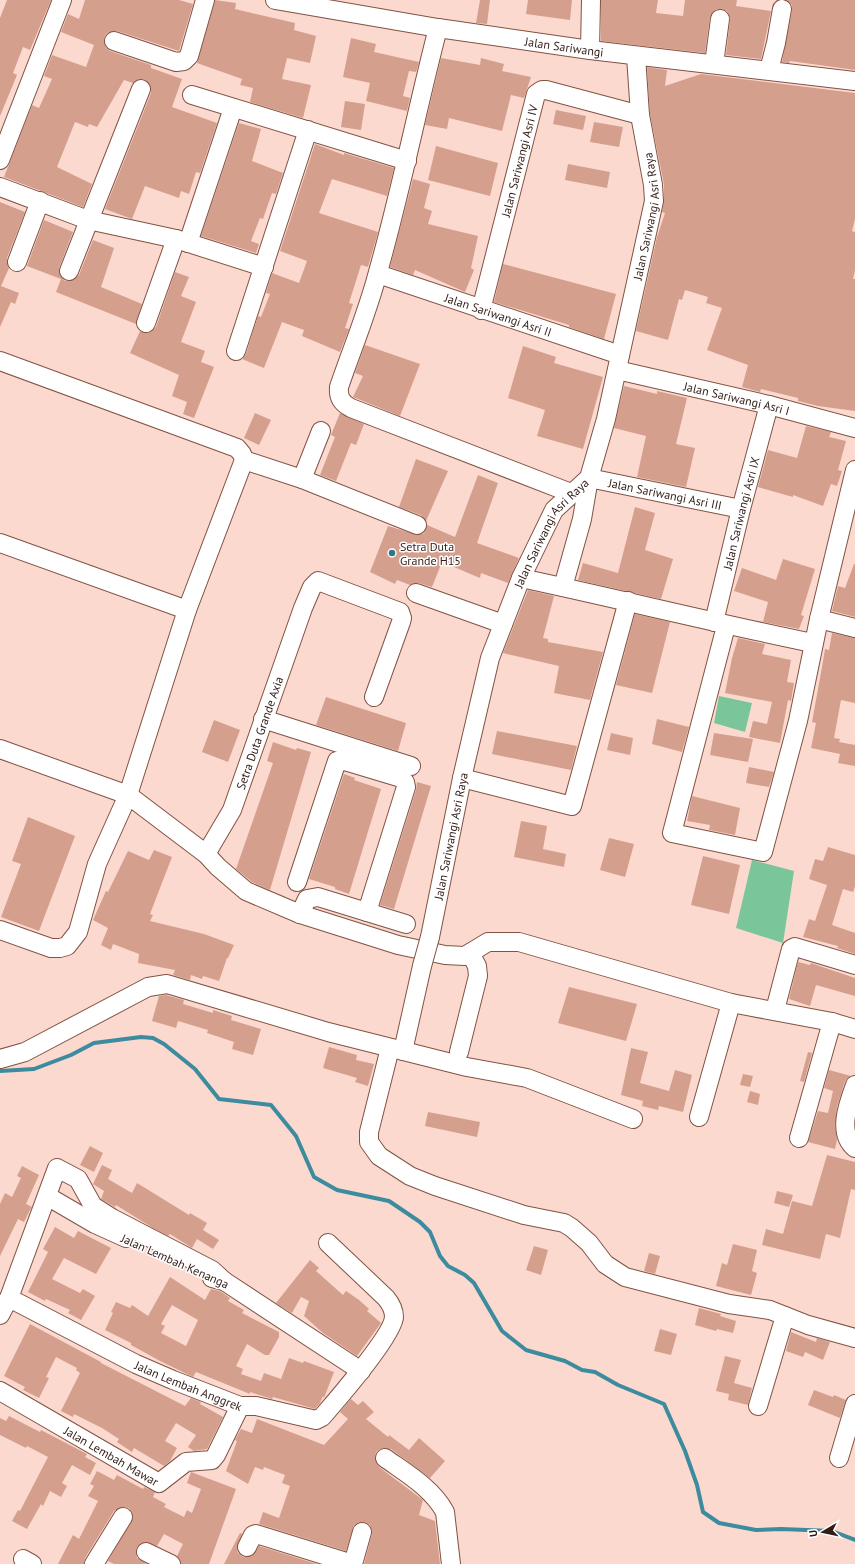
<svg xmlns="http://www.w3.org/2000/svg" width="855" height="1564" viewBox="0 0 855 1564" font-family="'PT Sans',sans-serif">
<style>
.green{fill:#7ac69a}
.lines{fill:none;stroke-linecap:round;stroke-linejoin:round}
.stream{stroke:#3d8b9f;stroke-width:4}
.building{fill:#d59f8e;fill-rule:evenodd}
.minor-casing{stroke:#825243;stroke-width:20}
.minor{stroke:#fff;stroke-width:18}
.minor-bridge-casing{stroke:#825243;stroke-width:20;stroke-linecap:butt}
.minor-bridge{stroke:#fff;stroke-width:18}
.poi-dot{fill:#337587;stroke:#fff;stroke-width:1.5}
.labels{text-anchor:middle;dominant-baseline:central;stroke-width:3;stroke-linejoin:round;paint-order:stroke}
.street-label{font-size:12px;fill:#311c16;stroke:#fff}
.poi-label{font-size:12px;fill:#311c16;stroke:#fff;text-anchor:start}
</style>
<rect width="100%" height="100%" fill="#fcd9ce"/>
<path class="green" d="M719 696 752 703 745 732 714 723Z
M752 860 794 871 783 943 736 928Z"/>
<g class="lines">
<path class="stream" d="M0 1071 34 1069 71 1055 94 1043 141 1037 153 1038 164 1044 195 1069 219 1099 271 1105 296 1136 314 1177 337 1190 389 1201 420 1222 430 1232 440 1256 448 1266 465 1275 474 1283 502 1331 526 1350 565 1361 582 1370 595 1372 618 1385 664 1404 685 1451 697 1485 703 1512 719 1523 756 1530 781 1529 832 1531 855 1540"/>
</g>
<path class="building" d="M7 0H51L30 50 23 47 13 73 17 75 0 116V18Z
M85 0H179L193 4 179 51 117 31 107 33 104 38 106 48 110 51 151 65V68L182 79 172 107 217 123 200 173 196 172 189 194 181 191 179 198 145 186 132 219 105 209 151 93 149 83 144 79H139L133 83 124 80 97 127 89 124 88 127 75 122 57 167 92 184 83 207 4 177 32 105 39 108 52 79 44 76 52 55 86 67 94 45 61 32 68 14 79 19Z
M215 0 236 3 235 9 295 23 294 30 316 36 310 63 287 58 282 79 311 85 303 118 250 102 253 88 240 85 242 79 197 63Z
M480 0H490L487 24 476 23Z
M528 0H572L570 20 526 14Z
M601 0H658L656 13 683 16 685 0H737L736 6 771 11 761 59 726 55 730 20 727 11 721 9H716L710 17 705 53 601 41Z
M787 0H855V70L790 61 789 63 782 62 792 11V5Z
M351 38 376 44 374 52 419 62 416 72 409 71 403 96 410 98 407 111 366 101 370 83 343 77Z
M441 58 480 65 481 58 504 64 502 71 531 77 524 98 511 95 502 131 449 118 447 129 425 125Z
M647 67 667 70 665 86 701 74 855 93V219L852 231 855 232V270L853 279H855V411L818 406 798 401V398L761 389 760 392 742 387 748 365 707 350 722 308 706 303 708 297 685 290 682 300 679 299 668 340 636 331 657 237 665 213 662 212 664 201V185L650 114Z
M345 101 365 104 361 130 341 127Z
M556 110 586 116 583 130 553 124Z
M594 122 623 127 619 147 590 142Z
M239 123 261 129 252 161 283 173 276 194 272 193 263 219 260 218 251 241 259 244 256 253 201 236Z
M315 144 344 155V153L394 168 387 196 332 179 319 213 378 232 368 267 361 265 349 303 353 304 345 328 349 329 340 352 302 336 304 330 282 322 264 368 242 359 246 354 258 316 261 317 270 294 266 293 272 273 299 283 307 261 280 251Z
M436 146 498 163 490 196 428 180Z
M568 164 610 172 607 188 565 180Z
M413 179 430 184 424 208 432 211 428 224 478 236 471 268 474 270 465 292 415 270 413 275 390 267Z
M0 202 25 212 7 258 9 268 1 286 19 293 15 304 11 302 0 327Z
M44 220 73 232 59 268 61 277 65 281H71L79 275 93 240 114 248 101 287 142 304 136 324 56 292 61 279 27 266Z
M503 264 616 294 604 339 569 327V325L494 302Z
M175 272 189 277 181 296 196 302 181 342 205 351 201 362 214 367 194 418 183 414 187 402 172 396 179 375 130 353 140 331 148 333 156 327Z
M365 345 420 364 400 416 353 397 363 376 355 373Z
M523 346 556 357 554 363 603 377 583 449 537 436 545 410 508 398Z
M624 386 657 394V391L687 398 676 444 695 448 686 487 637 477 646 436 614 428Z
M255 413 271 420 259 445 244 438Z
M340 413 364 424 356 445 351 443 336 481 320 475 335 437 331 435Z
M806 426 831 432 829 437 846 441 838 470 842 471 837 486 831 484 823 506 793 495V497L758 487 768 450 797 458Z
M416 459 448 471 426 521 421 515 399 507Z
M478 475 498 483 477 543 519 558 508 583 481 573 480 578 442 562 432 587 419 583 410 585 397 580 395 584 370 572 388 526 418 535 424 533 427 525 455 537Z
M635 507 655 513 645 550 673 559 661 599 578 580 583 563 618 573Z
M783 559 815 569 801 615 804 616 799 629 763 622 768 602 734 591 742 568 776 580Z
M854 564H855V617L832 611 838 586 845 588Z
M528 590 554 596 543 638 548 639V642L603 652 590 700 554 693 559 666 503 653Z
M635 614 670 622 652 693 616 685Z
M832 633 855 638V703L841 700 834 738 840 739 839 742 855 745V766L838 763 840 754 811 748 816 723 812 722 822 667 825 649 829 650Z
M738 638 765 644 762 654 791 660 787 682 794 683 791 701 788 700 780 743 749 737 753 721 767 724 772 702 725 693 732 658Z
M326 697 406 723 398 751 316 725Z
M657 719 689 727 682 752 652 744Z
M214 720 240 730 228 762 202 752Z
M497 731 577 746 571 770 492 754Z
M611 733 633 738 630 755 607 750Z
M714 733 753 739 748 762 710 755Z
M273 742 296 750 297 748 311 752 270 890 252 882 236 869 273 763 267 761Z
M749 767 774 772 769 787 746 783Z
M344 774 355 778 354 780 381 789 349 894 335 889V887L309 879Z
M417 782 431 786 394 909 380 905 416 790Z
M692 796 740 808 735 835 709 830 710 825 687 821Z
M28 817 75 836 39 931 1 917 21 864 12 861Z
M521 821 547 826 543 849 566 854 564 867 514 857Z
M609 838 634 844 625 877 600 870Z
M828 847 855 855V886L853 892 843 889 832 925 855 933V954L837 948 838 946 803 937 809 919 815 921 827 885 809 879 815 859 823 861Z
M154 850 172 857 150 914 153 915 150 921 204 934 234 945 228 958H227L219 981 203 976 202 979 191 975 190 980 173 975 175 970 138 963 139 954 113 944 111 950 101 945 108 928 93 920 106 891 108 892 128 851 149 860Z
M703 856 740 865 729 914 691 905Z
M798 962 810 965 811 963 855 978V996L816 985 810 1006 789 999Z
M569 987 637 1004 626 1041 558 1023Z
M166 995 184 1000 183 1004 213 1013V1010L232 1016 231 1020 261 1029 253 1055 232 1049 234 1042 207 1033 208 1030 178 1021 176 1028 152 1021 159 996Z
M329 1047 357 1055 356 1060 374 1064 368 1086 355 1082 357 1078 323 1068Z
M631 1048 648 1052 640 1083 669 1091 675 1070 692 1075 683 1112 659 1106 658 1110 642 1106 643 1101 621 1095Z
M808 1052 812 1053 804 1082 800 1081Z
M829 1070 851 1076 845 1081 837 1107 835 1126 837 1140 835 1149 808 1142 818 1111 828 1113 833 1091 824 1088Z
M743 1074 753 1076 750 1087 740 1085Z
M750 1091 760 1094 758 1105 747 1102Z
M428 1112 480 1122 477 1137 425 1126Z
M90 1146 103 1153 94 1172 80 1165Z
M827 1155 855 1162V1190L851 1189 840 1238 826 1234 820 1259 762 1245 766 1229 783 1234 792 1201 812 1206Z
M102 1165 112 1170 108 1179 132 1193 137 1183 189 1215 190 1213 207 1223 203 1230 219 1240 213 1249 197 1239 192 1248 170 1234 168 1236 153 1228 116 1205 115 1207 101 1199 104 1191 93 1184Z
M22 1166 39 1175 26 1204 32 1207 30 1210 24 1222 18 1219 0 1256V1204L5 1193 12 1197 21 1178 17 1176Z
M777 1191 793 1195 789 1207 774 1203Z
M55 1227 74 1238 78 1231 111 1248 96 1274 64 1258 52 1279 80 1293 83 1289 95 1296 81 1320 68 1313 70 1310 46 1299 45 1301 28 1292 48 1252 43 1249Z
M733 1244 757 1250 752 1271 757 1273 751 1295 716 1286 722 1263 727 1265Z
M534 1246 548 1250 541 1275 526 1270Z
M649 1253 660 1256 655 1274 644 1271Z
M310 1260 319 1268 316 1271 343 1295 346 1291 359 1300 369 1309 367 1311 381 1323 357 1356 323 1333 304 1316 309 1301 301 1297 292 1313 276 1303Z
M170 1277 205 1300 211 1289 220 1291 230 1298 228 1301 244 1310 242 1313 279 1332V1337L269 1355H265L247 1344 236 1366 243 1369 241 1374 261 1381 264 1373 281 1379 289 1358 303 1363 304 1361 334 1372 324 1398 323 1396 320 1403 315 1409 273 1397 272 1399 250 1392V1394L196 1372 193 1377 160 1361 131 1345V1343L105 1330 113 1313 111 1312 116 1302 130 1308 132 1305 148 1316ZM172 1305 198 1320 186 1346 161 1333 165 1326 161 1324Z
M699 1308 721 1314 720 1316 736 1321 733 1333 717 1329 716 1331 695 1325Z
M30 1324 101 1362V1363L185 1406 191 1398 201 1402 200 1404 223 1417 207 1449 194 1451 188 1447 196 1435 176 1423 165 1441 177 1448 170 1461 164 1466 134 1448 132 1452 117 1442 119 1439 102 1428 74 1414 73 1417 61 1411 80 1373 76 1370 77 1368 56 1357 46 1377 49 1378 39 1398 23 1390 25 1387 4 1376Z
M660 1329 677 1334 671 1355 654 1351Z
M791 1332 816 1342 817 1338 830 1342 823 1360 805 1352 803 1357 786 1351Z
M725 1356 741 1360 734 1383 752 1388 748 1405 728 1400 729 1394 716 1391Z
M814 1390 833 1397 834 1395 846 1400 840 1418 808 1405Z
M351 1399 358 1405 363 1401 374 1412 366 1419 388 1437 389 1435 409 1450 419 1438 445 1461 430 1478 391 1449H380L376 1452 375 1457 379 1467 423 1500 419 1515 435 1521 440 1564H364L372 1534 370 1525 364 1522H359L354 1525 346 1551 259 1524 263 1512 279 1518 290 1486 282 1483 285 1475 264 1467 263 1470 255 1467 248 1484 226 1471 237 1441 235 1440 241 1429 252 1433 257 1419 324 1445 348 1419 340 1412Z
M9 1416 40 1432 41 1430 87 1454 85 1457 96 1463 90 1475 72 1465 62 1483 67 1486 61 1497 50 1491 43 1506 41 1504 27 1529 12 1521 18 1510 20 1511 48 1457 27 1446 26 1448 0 1435V1418L6 1421Z
M97 1471 114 1480 117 1475 143 1489 144 1487 155 1492 153 1497 166 1504 164 1507 184 1517 187 1510 192 1513 201 1489 187 1483 191 1472 236 1489 209 1564H181L177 1556 183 1544 164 1534 157 1546 146 1542 137 1547 136 1552 137 1558 147 1564H114L108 1561 133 1518 129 1508 123 1507 114 1511 85 1558 84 1564H58L73 1535 79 1539 98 1501 88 1496 94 1486 90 1484Z
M240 1533 242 1534 237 1548 238 1553 243 1557 252 1556 259 1546 317 1564H224Z"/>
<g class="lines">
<g class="minor-casing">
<g id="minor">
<path id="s1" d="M275 0 438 28 590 50 855 81"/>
<path d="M438 28C417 109 401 191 378 272 368 311 352 349 339 387 338 398 342 403 351 408L571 493"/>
<path d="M114 41 176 62 184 61 189 56 205 0"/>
<path d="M590 50 591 0"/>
<path d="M714 64 720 19"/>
<path d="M769 70 776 43 782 9"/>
<path d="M192 95 407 161"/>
<path d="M0 160 62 0"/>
<path d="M0 187 88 220 176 239 264 267"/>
<path d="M188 243 233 108"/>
<path d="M17 262 40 201"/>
<path d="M69 271 141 89"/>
<path id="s2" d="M378 274 620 355"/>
<path id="s3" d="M481 310 536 94 542 90H546L640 115"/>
<path d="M146 323 176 239"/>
<path d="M236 351 308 130"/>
<path d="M0 361 237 448 242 454 244 460 187 610 128 795 97 864 78 932 67 946 60 948H51L0 930"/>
<path id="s4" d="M617 370 769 405 855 428"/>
<path d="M244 460 302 479 417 525"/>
<path d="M302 479 321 431"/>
<path d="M0 543 187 610"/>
<path d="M521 578C619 599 715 623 813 643"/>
<path id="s5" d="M563 587 582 519 589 478 741 509"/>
<path d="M416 593 503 624"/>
<path d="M819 619 855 628"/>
<path id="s6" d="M714 622 741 509 769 405"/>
<path d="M726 626 672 833 763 852 798 721 819 619 855 470"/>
<path d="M263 719 411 766"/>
<path d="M0 749 128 795 206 854 218 867 246 891 300 914 398 945 445 955 465 956 488 942H519L731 1003 832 1022 855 1029"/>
<path d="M462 778 572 806 628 601"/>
<path id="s7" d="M206 854 232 810 303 608 312 587 318 581 400 612 402 618 401 622 374 697"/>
<path d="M297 882 337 761 341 760 401 778 405 782 406 787 367 912"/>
<path d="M300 914 307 899 318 897 406 924"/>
<path id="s8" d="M430 937 462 778 490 658 521 578 554 510 589 478 606 419 654 201 653 185 640 115 636 56"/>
<path d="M775 1010 791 949 795 947 855 965"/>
<path d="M390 1048 369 1132V1142L379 1156 410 1176 435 1186 524 1215 564 1223 572 1228 589 1243 605 1264 625 1277 729 1304 770 1310 808 1325 855 1338"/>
<path d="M403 1051 422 966"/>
<path d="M459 1052 478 976 477 966 470 953"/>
<path d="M0 1059 25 1052 148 987 167 984 328 1032 467 1067 527 1078 633 1119"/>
<path d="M855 1085C848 1104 837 1133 855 1148"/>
<path d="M699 1117 731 1003"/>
<path d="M799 1138 832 1022"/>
<path d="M47 1196 95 1224 126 1238"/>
<path d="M212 1278 224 1281 361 1371"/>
<path id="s9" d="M9 1298 136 1364 173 1380 240 1406H256L316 1420 322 1417C336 1401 393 1335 394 1317 394 1309 391 1304 386 1298L328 1243"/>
<path d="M0 1315 9 1298 57 1168 78 1179 93 1206 112 1218 212 1270 224 1281"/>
<path id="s10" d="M0 1391 159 1483 186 1462 212 1460 216 1455 240 1406"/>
<path d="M758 1406 785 1316"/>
<path d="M385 1458C406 1473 432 1488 445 1512L451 1564"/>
<path d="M839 1458 855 1404"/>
<path d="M247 1547 253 1535 256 1534 353 1564"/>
<path d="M146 1552 171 1564"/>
<path d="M23 1559 32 1564"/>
<path d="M94 1564 123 1517"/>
<path d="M353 1564 362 1532"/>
</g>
</g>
<use href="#minor" class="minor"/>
<g class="minor-bridge-casing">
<path id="minor-bridge" d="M422 966 430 937"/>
</g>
<use href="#minor-bridge" class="minor-bridge"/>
</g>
<circle class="poi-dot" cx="392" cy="553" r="4"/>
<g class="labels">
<g class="street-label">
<text stroke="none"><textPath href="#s1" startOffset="293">Jalan Sariwangi</textPath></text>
<text stroke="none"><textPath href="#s3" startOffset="154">Jalan Sariwangi Asri IV</textPath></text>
<text stroke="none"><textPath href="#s8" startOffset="763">Jalan Sariwangi Asri Raya</textPath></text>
<text stroke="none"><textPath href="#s2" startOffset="127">Jalan Sariwangi Asri II</textPath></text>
<text stroke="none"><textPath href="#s4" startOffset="123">Jalan Sariwangi Asri I</textPath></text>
<text stroke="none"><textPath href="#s5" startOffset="190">Jalan Sariwangi Asri III</textPath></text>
<text stroke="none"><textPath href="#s6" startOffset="112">Jalan Sariwangi Asri IX</textPath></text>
<text stroke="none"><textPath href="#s8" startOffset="426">Jalan Sariwangi Asri Raya</textPath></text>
<text stroke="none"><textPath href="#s7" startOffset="133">Setra Duta Grande Axia</textPath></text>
<text stroke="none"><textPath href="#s8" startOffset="103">Jalan Sariwangi Asri Raya</textPath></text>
<text transform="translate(175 1261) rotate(24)">Jalan Lembah Kenanga</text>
<text stroke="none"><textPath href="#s9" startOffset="200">Jalan Lembah Anggrek</textPath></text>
<text stroke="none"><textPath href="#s10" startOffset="129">Jalan Lembah Mawar</textPath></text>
</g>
<g class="poi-label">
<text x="400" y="546">Setra Duta<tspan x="400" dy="14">Grande H15</tspan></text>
</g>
</g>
<g transform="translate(823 1532) rotate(261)" stroke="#ffffff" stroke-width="3" paint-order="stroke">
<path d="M0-3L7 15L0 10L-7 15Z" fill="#311c16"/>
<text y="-6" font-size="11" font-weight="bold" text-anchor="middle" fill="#311c16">U</text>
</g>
</svg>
